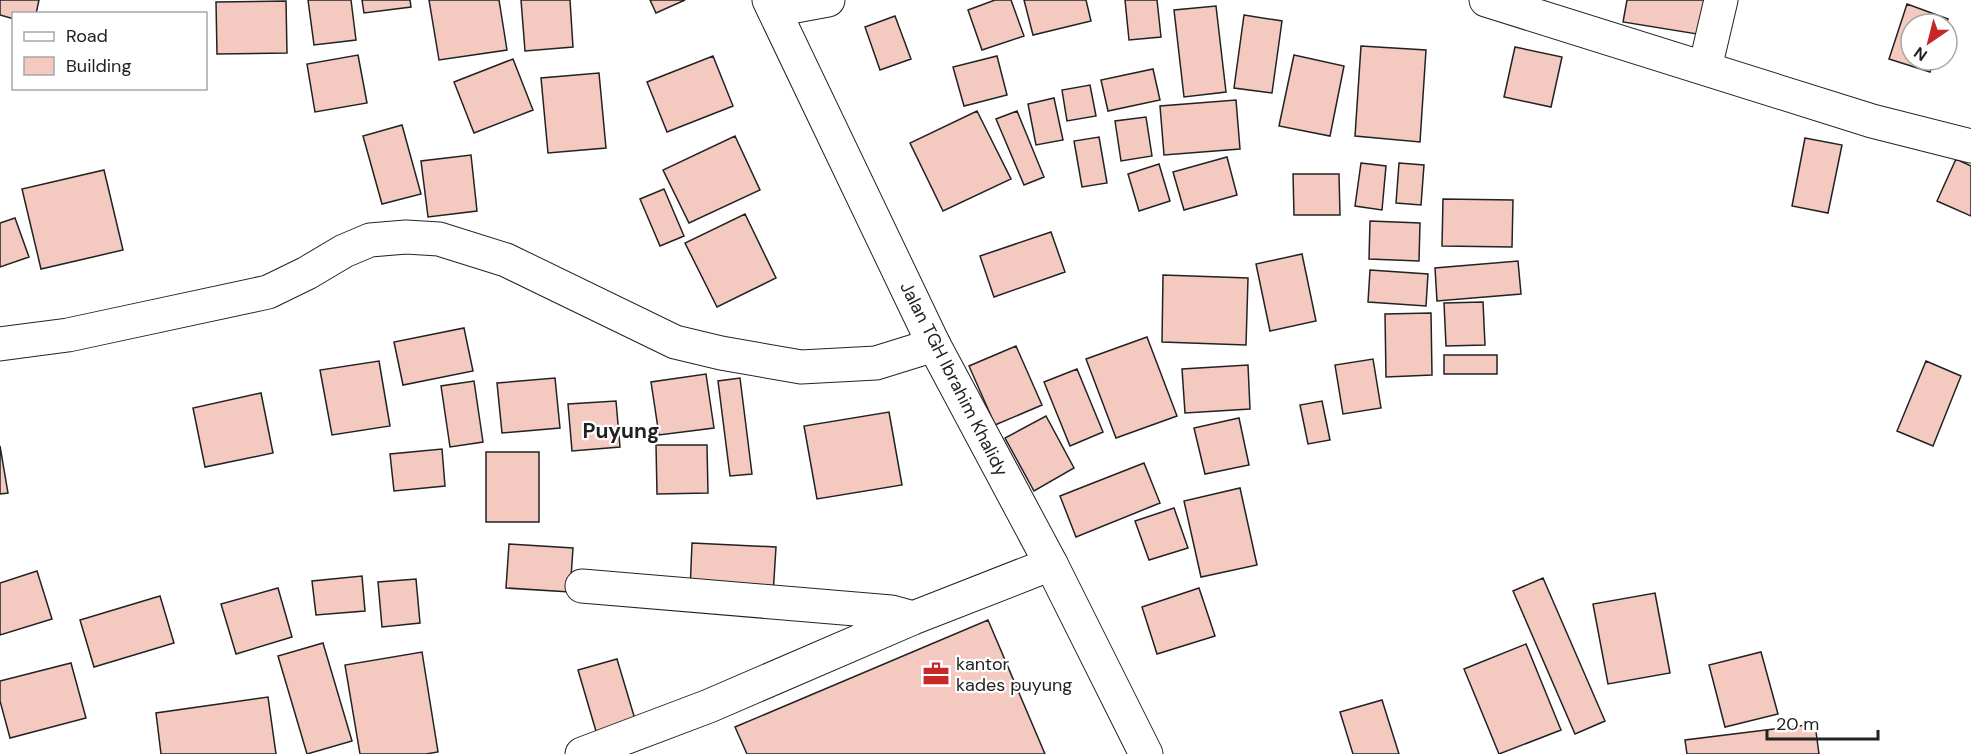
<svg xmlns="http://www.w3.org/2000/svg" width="1971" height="754" viewBox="0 0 1971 754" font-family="'DM Sans',sans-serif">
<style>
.building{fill:#f3c9c0;stroke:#222;stroke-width:1.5}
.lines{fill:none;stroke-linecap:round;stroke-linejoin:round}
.minor-casing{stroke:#222;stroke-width:35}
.primary-casing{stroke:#222;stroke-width:35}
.minor{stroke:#fff;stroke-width:33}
.primary{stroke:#fff;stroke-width:33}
.labels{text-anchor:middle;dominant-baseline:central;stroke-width:4.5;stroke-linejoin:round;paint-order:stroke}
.street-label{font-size:18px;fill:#222;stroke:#fff}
.poi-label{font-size:18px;fill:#222;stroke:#fff;text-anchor:start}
.quarter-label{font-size:21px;font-weight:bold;fill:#222;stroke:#fff}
</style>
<rect width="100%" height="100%" fill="#fff"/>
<path class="building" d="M0 0H39L36 14H14V19L0 15Z
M308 0H351L356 40 314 45Z
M362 0H410L411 7 364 13Z
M429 0H499L507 50 439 60Z
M521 0H570L573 47 525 51Z
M650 0H685L656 13Z
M995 0H1011L1024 36 982 50 968 10Z
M1024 0H1086L1091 21 1033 35Z
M1125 0H1157L1161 37 1129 40Z
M1627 0H1708L1703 35 1623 22Z
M286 1 287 53 217 54 216 2Z
M1907 4 1948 19 1946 24H1911V60H1934L1930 72 1889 59Z
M1216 6 1226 92 1184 97 1174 10Z
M1244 15 1282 21 1272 93 1234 88Z
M895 16 911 59 880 70 865 27Z
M1361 46 1426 50 1420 142 1355 136Z
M1515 47 1562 57 1551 107 1504 97Z
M358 55 367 103 315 112 307 64Z
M1294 55 1344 66 1330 136 1279 126Z
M713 56 733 106 667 132 647 82Z
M997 56 1007 95 964 106 953 67Z
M513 59 533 110 474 133 454 82Z
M1153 69 1160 100 1108 111 1101 80Z
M599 73 606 148 548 153 541 78Z
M1090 85 1096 116 1067 121 1062 90Z
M1054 98 1063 140 1036 145 1028 104Z
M1236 100 1240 149 1164 155 1160 106Z
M977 111 1011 179 943 211 910 143Z
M1017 111 1044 177 1024 185 996 119Z
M1146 117 1152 156 1121 161 1115 121Z
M402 125 421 194 382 204 363 136Z
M735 136 760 190 689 223 663 170Z
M1099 137 1107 183 1082 187 1074 141Z
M1805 138 1842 145 1828 213 1792 206Z
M471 155 477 211 428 217 421 161Z
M1227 157 1237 195 1184 210 1173 172Z
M1956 159 1971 166V216L1937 201Z
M1361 163 1386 166 1382 210 1355 206Z
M1399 163 1424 165 1421 205 1396 203Z
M1159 164 1170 201 1139 211 1128 174Z
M104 170 123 250 41 269 22 189Z
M1293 174H1339L1340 215H1294Z
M664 189 684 236 660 246 640 199Z
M1443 199 1513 200 1512 247 1442 246Z
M745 214 776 278 717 307 685 243Z
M15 218 29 257 0 267V223Z
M1370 221 1420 223 1419 261 1369 259Z
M1051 232 1065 272 994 297 980 256Z
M1302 254 1316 321 1270 331 1256 264Z
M1518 261 1521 294 1437 301 1435 268Z
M1370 270 1428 274 1426 306 1368 302Z
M1163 275 1248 278 1246 345 1162 342Z
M1483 302 1485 345 1446 346 1444 303Z
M1431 313 1432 375 1386 377 1385 314Z
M464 328 473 371 403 385 394 342Z
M1147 337 1177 416 1116 438 1086 359Z
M1016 346 1042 405 995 425 969 366Z
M1444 355H1497V374H1444Z
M1373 359 1381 408 1343 414 1335 365Z
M379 361 390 426 332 435 320 370Z
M1926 361 1961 376 1933 446 1897 431Z
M1248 365 1250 409 1185 413 1182 369Z
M1077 369 1103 432 1070 446 1044 382Z
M706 374 714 428 659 435 651 382Z
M555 378 560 428 502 433 497 383Z
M740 378 752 474 730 476 718 381Z
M474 381 483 442 450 447 441 386Z
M261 393 273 453 205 467 193 408Z
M616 401 620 447 572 451 568 404Z
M1322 401 1330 440 1308 444 1300 405Z
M889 412 902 485 817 499 804 426Z
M1046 416 1074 468 1034 491 1005 438Z
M1239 418 1249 465 1205 474 1194 428Z
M656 445H707L708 493 657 494Z
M0 446 8 493 0 494Z
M442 449 445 486 394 491 390 454Z
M486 452H539V522H486Z
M1144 463 1160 503 1076 537 1060 496Z
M1240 488 1257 565 1201 577 1184 501Z
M1174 508 1188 548 1149 560 1135 521Z
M692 543 776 547 773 595 690 591Z
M509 544 573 548 570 592 506 588Z
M37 571 52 619 0 635V583Z
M362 576 365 611 316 615 312 581Z
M1543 578 1605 721 1575 734 1513 591Z
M416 579 420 623 382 627 378 582Z
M278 588 292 637 236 654 221 604Z
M1199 588 1215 636 1157 654 1142 607Z
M1655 593 1670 673 1608 684 1593 604Z
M160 596 174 643 94 667 80 620Z
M988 620 1045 754H747L735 727Z
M988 620 1045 754H747L735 727Z
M323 643 352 741 307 754 278 656Z
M1526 644 1561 730 1499 754 1464 669Z
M422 652 438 752 426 754H360L345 665Z
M1761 652 1778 714 1725 727 1709 665Z
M617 659 637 726 598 738 578 670Z
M71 663 86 718 10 738 0 701V681Z
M268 697 276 754H161L156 713Z
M1382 700 1399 754H1353L1340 712Z
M1815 724 1819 754H1687L1685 740Z"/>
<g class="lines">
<g class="minor-casing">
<path id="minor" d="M1486 0 1872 121 1971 146
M774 10 828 0
M1705 68 1721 0
M0 344 68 335 268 292 307 273 344 251 370 240 406 237 439 239 506 260 675 342 721 353 801 367 876 363 934 345
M582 586 891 612 913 618
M582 754 709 706 913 618 1051 564"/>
</g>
<g class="primary-casing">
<path id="primary" d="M769 0 934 345 1051 564 1146 754"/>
</g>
<use href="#minor" class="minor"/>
<use href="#primary" class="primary"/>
</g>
<defs>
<g id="office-bare" transform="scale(2.07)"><path d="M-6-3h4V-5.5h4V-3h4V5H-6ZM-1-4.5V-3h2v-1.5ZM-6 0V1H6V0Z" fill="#c62828" stroke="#fff" stroke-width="2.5" paint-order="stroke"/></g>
</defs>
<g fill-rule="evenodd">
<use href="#office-bare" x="936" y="674"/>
</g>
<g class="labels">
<g class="street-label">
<text transform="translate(954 379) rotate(63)">Jalan TGH Ibrahim Khalidy</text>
</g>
<g class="poi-label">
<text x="956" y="664">kantor<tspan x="956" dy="21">kades puyung</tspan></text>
</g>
<g class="quarter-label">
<text x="621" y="431">Puyung</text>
</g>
</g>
<rect x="12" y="12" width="195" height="78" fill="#ffffff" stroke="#a7a7a7" stroke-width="1.5"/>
<rect x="24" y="32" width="30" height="9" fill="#ffffff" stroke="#a7a7a7" stroke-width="1.5"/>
<text x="66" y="42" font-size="18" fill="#222222">Road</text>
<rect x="24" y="57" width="30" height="18" fill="#f3c9c0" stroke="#a7a7a7" stroke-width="1.5"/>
<text x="66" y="72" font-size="18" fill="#222222">Building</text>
<g transform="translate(1929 42) rotate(215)"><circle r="28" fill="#ffffff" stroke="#a7a7a7" stroke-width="1.5"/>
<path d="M0-4.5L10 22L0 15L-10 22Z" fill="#c62828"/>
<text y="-9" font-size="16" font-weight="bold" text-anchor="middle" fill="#222222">N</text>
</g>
<path d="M1767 730v9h111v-9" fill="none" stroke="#222222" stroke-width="3"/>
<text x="1776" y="730" font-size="18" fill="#222222" stroke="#ffffff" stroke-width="4.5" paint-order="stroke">20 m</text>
</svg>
